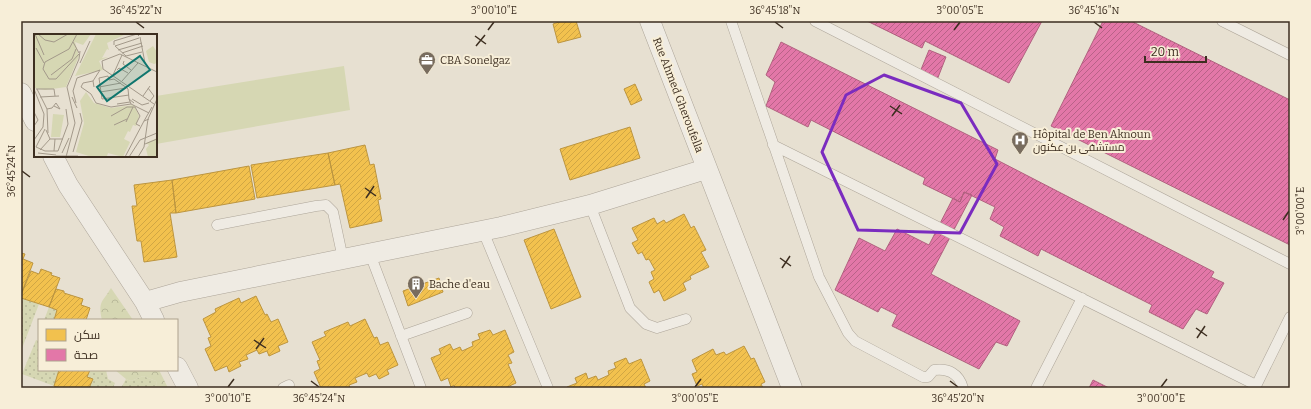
<svg xmlns="http://www.w3.org/2000/svg" width="1311" height="409" viewBox="0 0 1311 409" font-family="Bitter,Cairo,serif">
<style>
.green{fill:url(#green-dots)}
.forest{fill:url(#forest-crowns)}
.pitch{fill:#d6d7b3}
.homes{fill:url(#homes-hatch);stroke:#bc9540}
.health{fill:url(#health-hatch);stroke:#b1617f}
.lines{fill:none;stroke-linecap:round;stroke-linejoin:round}
.service-casing{stroke:#ada599;stroke-width:11}
.minor-casing{stroke:#ada599;stroke-width:21}
.service{stroke:#efebe3;stroke-width:10}
.minor{stroke:#efebe3;stroke-width:20}
.marked{fill:none;stroke:#7b2cbf;stroke-width:3;stroke-linejoin:round}
.ticks{fill:none;stroke:#3d2e20;stroke-width:1.5}
.labels{text-anchor:middle;dominant-baseline:central;stroke-width:4;stroke-linejoin:round;paint-order:stroke}
.poi-label{font-size:11px;fill:#3d2e20;stroke:#f7eed8;text-anchor:start}
.street-label{font-size:11px;fill:#3d2e20;stroke:#f7eed8}
.inset-road{fill:none;stroke:#a3998a;stroke-width:1}
.view{fill:#0f766e;fill-opacity:0.15;stroke:#0f766e;stroke-width:2}
.inset-edge{fill:none;stroke:#3d2e20;stroke-width:2}
.neatline{fill:none;stroke:#3d2e20;stroke-width:1.5}
.ticks-label{font-size:10px;text-anchor:middle;fill:#3d2e20}
</style>
<defs>
<pattern id="green-dots" width="8" height="8" patternUnits="userSpaceOnUse"><rect width="8" height="8" fill="#d6d7b3"/><path d="M2 2h.1M6 6h.1" fill="none" stroke="#b9b99a" stroke-width="1.8" stroke-linecap="round"/></pattern>
<pattern id="forest-crowns" width="20" height="18" patternUnits="userSpaceOnUse"><rect width="20" height="18" fill="#d6d7b3"/><path d="M2 6a3 3 0 1 1 6 0M12 15a3 3 0 1 1 6 0" fill="none" stroke="#b9b99a"/></pattern>
<pattern id="homes-hatch" width="6" height="6" patternUnits="userSpaceOnUse"><rect width="6" height="6" fill="#f2c14e"/><path d="M-1 1l2-2M0 6l6-6M5 7l2-2" fill="none" stroke="#d0a644"/></pattern>
<pattern id="health-hatch" width="6" height="6" patternUnits="userSpaceOnUse"><rect width="6" height="6" fill="#e377a8"/><path d="M-1 1l2-2M0 6l6-6M5 7l2-2" fill="none" stroke="#b96288"/></pattern>
</defs>
<rect width="100%" height="100%" fill="#e7e0d1"/>
<path class="green" d="M21 298 39 304 21 351Z
M49 307 57 310 54 320H44Z
M36 340 39 341V370H59L54 386 22 374Z
M90 370H106L108 379 115 383 113 388H89L93 379 87 377Z
M143 376 156 381 157 385 150 388H121L126 379 131 381Z"/>
<path class="forest" d="M111 288 133 320H102C98 301 102 303 111 288Z
M115 370H159L168 388H150L157 385 156 381 143 376 131 381 126 379Z"/>
<path class="pitch" d="M344 66 350 110 156 144V96Z"/>
<path class="homes" d="M562 21H576L581 37 558 43 553 24Z
M635 84 642 100 631 105 624 89Z
M630 127 640 158 570 180 560 149Z
M365 145 370 165 374 164 381 199 378 200 382 221 350 228 340 184 335 185 328 153Z
M328 153 335 185 257 198 251 165Z
M249 166 255 199 176 213 172 180Z
M172 180 176 213H170L177 257 144 262 141 241H137L132 206H137L134 185Z
M684 214 691 228 694 226 706 250 701 252 709 267 690 276 691 279 683 283 686 290 664 301 659 290 654 293 649 282 654 279 651 272 655 270 649 259 646 260 642 252 638 254 632 243 638 240 632 228 654 218 657 224 664 220 666 223Z
M554 229 581 297 551 309 524 240Z
M21 253 25 254 23 259 33 263 22 292 21 291Z
M41 269 52 273 51 275 60 278 49 307 21 298V295L31 271 39 274Z
M439 278 443 292 408 306 403 291Z
M56 289 64 291V293L83 299 81 305 90 308 86 320H54L57 310 49 307Z
M256 296 265 315 267 314 271 322 278 319 288 342 278 346 280 351 269 356 267 351 259 354 257 350 246 355 248 359 239 362 241 366 229 372 227 366 215 371 205 349 211 346 208 338 211 337 203 319 216 312 215 309 239 298 241 303Z
M365 319 374 338 377 337 380 345 388 342 398 365 387 370 389 374 379 379 376 374 369 377 367 373 355 378 357 382 349 385 350 388H321L314 372 320 369 317 361 320 360 312 342 326 336 324 332 348 322 350 326Z
M490 330 493 335 505 330 514 352 508 355 512 363 508 364 516 383 505 388H455L454 385 451 387 448 378 441 381 431 358 441 354 439 349 450 344 453 350 460 347 462 351 473 346 472 342 480 339 478 334Z
M744 346 751 359 754 358 765 382 761 384 763 388H704L702 384 697 386 692 374 697 372 692 360 713 349 716 355 724 352 726 355Z
M626 358 629 364 641 359 650 381 644 384 646 388H567V387L577 383 575 378 586 373 588 379 596 376 598 380 609 375 608 371 616 368 614 363Z
M59 370H90L87 377 93 379 89 388H59L54 386Z"/>
<path class="health" d="M867 21H1042L1009 83 925 41 922 48Z
M1103 21H1131L1290 100V245L1051 126Z
M781 42 998 150 995 159 1214 272 1211 277 1224 283 1207 314 1196 309 1183 329 1149 312 1152 305 1041 249 1038 256 1000 236 1004 227 990 219 995 207 964 192 960 202 923 184 925 178 811 120 808 127 766 106 775 82 766 75Z
M929 50 946 57 937 80 920 72Z
M964 192 972 195 931 274 1020 321 1007 346 996 342 979 369 892 326 897 315 881 307 878 312 835 290 859 238 885 251 897 229 929 245 953 198 960 202Z
M1093 380 1109 388H1089Z"/>
<g class="lines">
<g class="service-casing">
<path id="service" d="M731 21 819 277 848 333 855 341 923 377H928L934 370C949 368 959 374 963 388
M815 21 1290 264
M1222 21 1290 55
M773 145 1256 385
M590 205 630 308 646 324 657 328 686 319
M217 225 316 206 326 205 333 212 343 259
M483 231 548 388
M370 254 421 388
M401 336 467 313
M283 388 289 385
M1036 388 1082 298
M1255 388 1290 317"/>
</g>
<g class="minor-casing">
<path id="minor" d="M650 21 792 388
M21 93 35 121
M53 156 68 185 145 302 154 320
M145 302 180 292 501 227 590 205 706 169
M177 367 188 388"/>
</g>
<use href="#service" class="service"/>
<use href="#minor" class="minor"/>
</g>
<path class="marked" d="M884 75 961 103 997 164 960 233 858 230 822 152 846 95Z"/>
<path class="ticks" d="M136 22 144 28M775 22 783 28M1094 22 1102 28M488 30 494 22M954 30 960 22M475 36 486 44M476 46 485 35M890 106 902 114M892 116 900 105M22 171 30 177M365 188 376 196M366 198 374 186M1283 220 1289 211M780 258 791 266M782 268 790 256M1196 328 1207 336M1197 338 1205 326M254 340 266 348M256 349 264 338M311 381 319 387M950 381 958 387M228 387 234 379M695 387 701 379M1161 387 1167 379"/>
<defs>
<g id="office-pin" transform="scale(0.9)"><path d="M0 17L-7.5 6A9.5 9.5 0 1 1 7.5 6Z" fill="#786c5e" stroke="#f7eed8"/><path d="M-6-3h4V-5.5h4V-3h4V5H-6ZM-1-4.5V-3h2v-1.5ZM-6 0V1H6V0Z" fill="#fff"/></g>
<g id="hospital-pin" transform="scale(0.9)"><path d="M0 17L-7.5 6A9.5 9.5 0 1 1 7.5 6Z" fill="#786c5e" stroke="#f7eed8"/><path d="M-5-5h3v3.5h4V-5h3V5h-3V1.5h-4V5h-3Z" fill="#fff"/></g>
<g id="building-pin" transform="scale(0.9)"><path d="M0 17L-7.5 6A9.5 9.5 0 1 1 7.5 6Z" fill="#786c5e" stroke="#f7eed8"/><path d="M-4-6H4V6H1V3H-1V6H-4ZM-2.5-4.3h1.7v1.8h-1.7ZM.8-4.3h1.7v1.8H.8ZM-2.5-1h1.7V.8h-1.7ZM.8-1h1.7V.8H.8Z" fill="#fff"/></g>
</defs>
<g fill-rule="evenodd">
<use href="#office-pin" x="427" y="60"/>
<use href="#hospital-pin" x="1020" y="140"/>
<use href="#building-pin" x="416" y="284"/>
</g>
<g class="labels">
<g class="poi-label">
<text x="440" y="60">CBA Sonelgaz</text>
<text x="1033" y="134">Hôpital de Ben Aknoun<tspan x="1033" dy="13">مستشفى بن عكنون</tspan></text>
<text x="429" y="284">Bache d'eau</text>
</g>
<g class="street-label">
<text transform="translate(678 95) rotate(69)">Rue Ahmed Gheroufella</text>
</g>
</g>
<g transform="translate(34 34)">
<rect width="123" height="123" fill="#e7e0d1"/>
<path d="M123 104V123H114L112 115 115 111 112 109Z" fill="#d6d7b3"/>
<path d="M62 0H92L73 9 75 16 73 15 68 24 74 23 65 27 69 36 41 42ZM52 58 60 69 77 74 100 71 105 82 102 92 99 91 96 98 94 97 90 105 96 108 89 123 74 119 73 122 58 123 42 118 50 89 46 67ZM19 80 30 81 26 103H17Z" fill="#d6d7b3"/>
<path d="M0 0H57L49 11 41 8 45 22 32 53 11 56 0 54ZM119 12 123 18V29L120 30 115 28 112 17Z" fill="#d6d7b3"/>
<path class="inset-road" d="M1 0 10 21M4 0 11 6 20 8 34 0M43 0 35 15 11 28 9 35 15 45H22L45 20M106 3 111 29M105 4 81 12 92 22 108 18M39 8 45 19M80 11V7L103 0 105 2M2 14 10 29M84 16 108 9M88 19 109 12M90 27 89 30 97 36M46 29 56 7M83 36 85 34 94 39M17 41 38 25 42 15M79 41 88 21M59 47 49 49 47 53 57 60 62 69 77 73 97 70M88 47 104 29M65 53 87 49M114 54 120 62 116 67M0 55 10 80 9 93 0 106M2 55H20L21 62M3 55 13 75 18 74 22 69 26 75 20 72M66 58 92 54M95 61 68 65 65 44 74 42 75 46 80 45 93 54 94 55 95 65M109 62 116 52M6 63 25 62M38 63 43 74M98 65 108 71 115 69M42 69 39 57 43 44 66 36 59 47 60 53M100 69 95 65 97 70 115 79M83 70 96 68M120 70 69 35 68 27 86 20 123 38M13 75 14 99M0 78 4 86 0 92M77 82 93 73H101L106 82 102 90 106 92M110 87 118 73M92 88 99 73M80 91 93 85M11 95 2 113 11 117H24L34 90 32 75M12 96 16 105H29M111 110 123 105M6 116 16 105M20 117 21 105M39 118 48 87 46 79M4 119 22 121M28 119 35 104M22 122H44M32 123 41 89 33 53 45 25 46 17M91 123 110 87 115 85M95 123 106 106 123 99M104 123 110 113 114 85 123 65"/>
<path class="view" d="M106 22 116 36 73 67 63 53Z"/>
<rect width="123" height="123" class="inset-edge"/>
</g>
<rect width="1311" height="409" fill="none" stroke="#f7eed8" stroke-width="44"/>
<rect x="38" y="319" width="140" height="52" fill="#f7eed8" stroke="#ada18e"/>
<rect x="46" y="329" width="20" height="12" fill="#f2c14e" stroke="#ada18e"/>
<text x="74" y="339" font-size="12" fill="#3d2e20">سكن</text>
<rect x="46" y="349" width="20" height="12" fill="#e377a8" stroke="#ada18e"/>
<text x="74" y="359" font-size="12" fill="#3d2e20">صحة</text>
<path d="M1145 56v6h61v-6" fill="none" stroke="#3d2e20" stroke-width="2"/>
<text x="1151" y="56" font-size="12" fill="#3d2e20" stroke="#f7eed8" stroke-width="3" paint-order="stroke">20 m</text>
<rect x="22" y="22" width="1267" height="365" class="neatline"/>
<g class="ticks-label">
<text x="136" y="14">36°45'22"N</text>
<text x="494" y="14">3°00'10"E</text>
<text x="775" y="14">36°45'18"N</text>
<text x="960" y="14">3°00'05"E</text>
<text x="1094" y="14">36°45'16"N</text>
<text transform="translate(11 171) rotate(-90)" y="4">36°45'24"N</text>
<text transform="translate(1300 211) rotate(-90)" y="4">3°00'00"E</text>
<text x="228" y="402">3°00'10"E</text>
<text x="319" y="402">36°45'24"N</text>
<text x="695" y="402">3°00'05"E</text>
<text x="958" y="402">36°45'20"N</text>
<text x="1161" y="402">3°00'00"E</text>
</g>
</svg>
